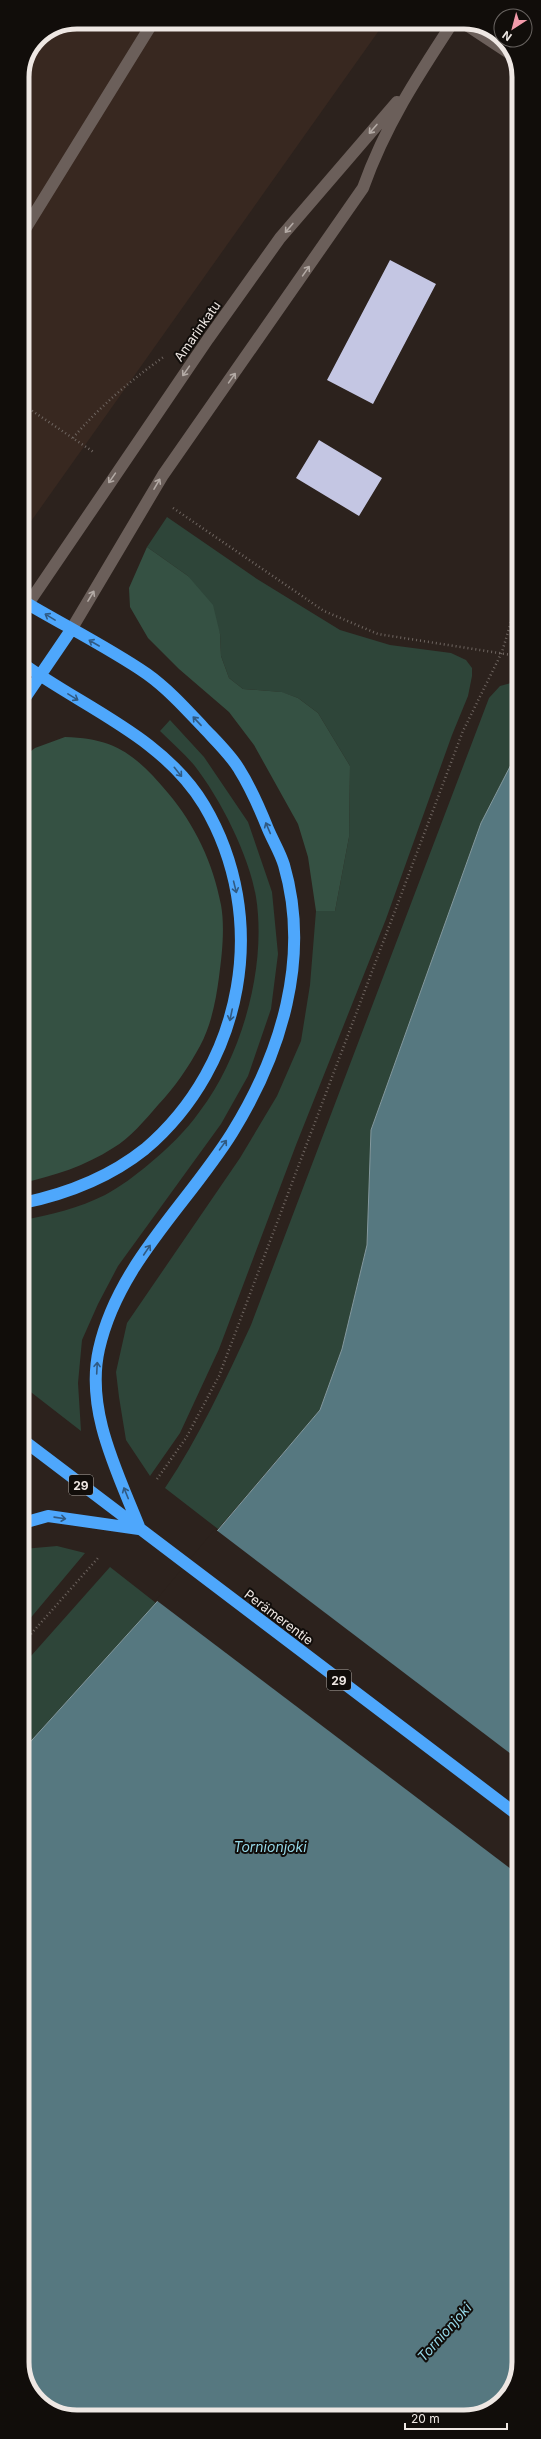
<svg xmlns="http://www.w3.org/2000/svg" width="541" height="2439" viewBox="0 0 541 2439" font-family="Inter,sans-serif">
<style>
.built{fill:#382820}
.green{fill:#2e4539}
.forest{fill:#355143}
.water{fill:#567880;stroke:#84999e}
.pier{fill:#2c221d}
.building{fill:#c4c6e3}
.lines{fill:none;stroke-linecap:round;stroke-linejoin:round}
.path{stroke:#6f6661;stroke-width:2.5;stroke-dasharray:1 3;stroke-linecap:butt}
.minor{stroke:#6b5f5a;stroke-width:12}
.highway{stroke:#4ea7fc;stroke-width:12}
.oneway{stroke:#b3aaa5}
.oneway2{stroke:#305a83}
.labels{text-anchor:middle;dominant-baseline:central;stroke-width:4;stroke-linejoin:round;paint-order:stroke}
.shield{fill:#110d0a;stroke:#aca6a2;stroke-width:1}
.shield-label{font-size:12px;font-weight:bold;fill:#eee7e3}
.street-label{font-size:13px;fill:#eee7e3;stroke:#110d0a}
.water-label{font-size:14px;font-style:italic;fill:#95d8e8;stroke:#110d0a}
.rim{fill:none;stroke:#eee7e3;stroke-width:5}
</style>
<rect width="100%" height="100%" fill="#2c221d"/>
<path class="built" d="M77 22H385L22 534V77L38 38Z"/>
<path class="green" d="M167 517 257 579 340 630 390 645 451 653 466 660 472 668V676L468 696 452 735 386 919 296 1145 219 1349 180 1433 150 1476 126 1440 119 1397 116 1372 127 1323 240 1158 277 1096 301 1041 310 985 316 911H335L349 837 350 766 318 713 298 698 281 692 243 689 229 678 221 656 220 634 188 576 147 547Z
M518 681V751L481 824 371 1130 367 1245 342 1349 320 1410 218 1529 165 1488C199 1437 225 1381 251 1325L489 698 500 686Z
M170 720 204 757 248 822 272 892 278 954 271 1009 248 1076 221 1124 118 1266 98 1304 82 1340 78 1383 81 1431 23 1386V1220C51 1215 79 1208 105 1195 120 1187 136 1175 149 1164 168 1148 185 1132 200 1111 242 1056 267 966 256 897 249 855 220 798 194 765 184 753 171 742 160 731Z
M57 1546 85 1553 23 1627V1549Z
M110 1567 156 1603 23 1750V1665Z"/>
<path class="forest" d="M147 547 188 576 213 605 220 634 221 656 229 678 243 689 282 692 298 698 318 713 350 766 349 837 335 911H316L308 857 298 824 254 745 229 712 179 669 148 638 130 607 129 588Z
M65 737C115 738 136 755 168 793 195 825 213 863 221 905 225 927 222 955 219 977 216 1000 211 1026 200 1046 188 1068 175 1087 158 1105 145 1120 130 1138 113 1148 85 1166 54 1176 22 1183V758L35 748Z"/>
<path class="water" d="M518 751 519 2362 505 2398 474 2416 73 2417 41 2403 23 2372V1750L156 1603 320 1410 342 1349 367 1245 371 1130 481 823Z"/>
<path class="pier" d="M215 1529 519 1760V1875L156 1600Z"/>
<path class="building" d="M390 260 436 284 373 404 327 380Z
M319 440 382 478 359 516 296 478Z"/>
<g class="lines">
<path class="path" d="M22 404 95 453
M73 438C100 406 131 380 165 356
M173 508 324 611 378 634 518 656
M157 1479 186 1438 219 1376 463 731 502 652 518 599
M23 1643 98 1558"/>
<path class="minor" d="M462 22 512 55
M22 234 153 22
M28 604 208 339 280 238 397 102
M71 630 163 475 363 188C385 126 417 77 453 22"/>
<path class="highway" d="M22 612 28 604C67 627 109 648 147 674 168 689 186 709 203 727 215 740 230 754 239 769 251 788 260 809 268 829 273 841 280 852 284 865 311 958 281 1054 232 1133 187 1205 118 1264 99 1349 85 1411 118 1473 140 1529
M22 663C84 708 163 737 204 805 271 918 244 1065 145 1149 110 1177 66 1194 23 1203
M22 702 71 630
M23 1440 519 1816
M23 1523 48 1516 139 1529"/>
</g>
<defs><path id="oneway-shaft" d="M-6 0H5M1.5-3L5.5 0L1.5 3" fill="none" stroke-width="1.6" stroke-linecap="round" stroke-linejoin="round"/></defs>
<g class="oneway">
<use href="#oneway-shaft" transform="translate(373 129) rotate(131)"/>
<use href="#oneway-shaft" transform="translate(289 228) rotate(130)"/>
<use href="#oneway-shaft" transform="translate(306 271) rotate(-55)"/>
<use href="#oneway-shaft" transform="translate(186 371) rotate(125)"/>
<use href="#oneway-shaft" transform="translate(232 378) rotate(-55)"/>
<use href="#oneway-shaft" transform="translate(112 478) rotate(125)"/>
<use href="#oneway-shaft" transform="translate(157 484) rotate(-60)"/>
<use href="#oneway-shaft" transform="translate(91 596) rotate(-59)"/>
</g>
<g class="oneway2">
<use href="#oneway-shaft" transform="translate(50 617) rotate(-149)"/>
<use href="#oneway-shaft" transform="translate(94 643) rotate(-150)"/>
<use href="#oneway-shaft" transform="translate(73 697) rotate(31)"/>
<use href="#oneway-shaft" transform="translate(197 721) rotate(-133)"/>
<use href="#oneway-shaft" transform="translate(178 772) rotate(51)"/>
<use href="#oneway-shaft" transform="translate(268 828) rotate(-113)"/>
<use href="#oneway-shaft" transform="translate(235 887) rotate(76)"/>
<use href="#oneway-shaft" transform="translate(231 1015) rotate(102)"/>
<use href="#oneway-shaft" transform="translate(223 1145) rotate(-54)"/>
<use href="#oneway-shaft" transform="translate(147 1250) rotate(-56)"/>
<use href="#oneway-shaft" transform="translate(97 1368) rotate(-87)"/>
<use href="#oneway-shaft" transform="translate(126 1493) rotate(-112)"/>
<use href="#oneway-shaft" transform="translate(60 1518) rotate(8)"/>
</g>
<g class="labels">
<g class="shield">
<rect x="69" y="1475" width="24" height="20" rx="3"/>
<rect x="327" y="1670" width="24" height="20" rx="3"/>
</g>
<g class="shield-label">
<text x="81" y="1485">29</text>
<text x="339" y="1680">29</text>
</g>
<g class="street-label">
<text transform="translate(197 331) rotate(-55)">Amarinkatu</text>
<text transform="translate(279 1617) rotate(37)">Perämerentie</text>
</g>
<g class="water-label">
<text x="270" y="1846">Tornionjoki</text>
<text transform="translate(444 2332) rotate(-48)">Tornionjoki</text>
</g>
</g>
<path d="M0 0H541V2439H0ZM77 29H464A48 48 0 0 1 512 77V2362A48 48 0 0 1 464 2410H77A48 48 0 0 1 29 2362V77A48 48 0 0 1 77 29Z" fill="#110d0a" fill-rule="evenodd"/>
<path class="rim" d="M77 29H464A48 48 0 0 1 512 77V2362A48 48 0 0 1 464 2410H77A48 48 0 0 1 29 2362V77A48 48 0 0 1 77 29Z"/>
<g transform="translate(513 28) rotate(216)"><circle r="19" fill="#110d0a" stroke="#696461"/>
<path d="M0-3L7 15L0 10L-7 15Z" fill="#f39aaa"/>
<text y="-6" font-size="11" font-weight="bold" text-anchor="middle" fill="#eee7e3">N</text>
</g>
<path d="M405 2423v6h102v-6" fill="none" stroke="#eee7e3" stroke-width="2"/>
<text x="411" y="2423" font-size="12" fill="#eee7e3" stroke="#110d0a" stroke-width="3" paint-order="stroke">20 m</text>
</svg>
